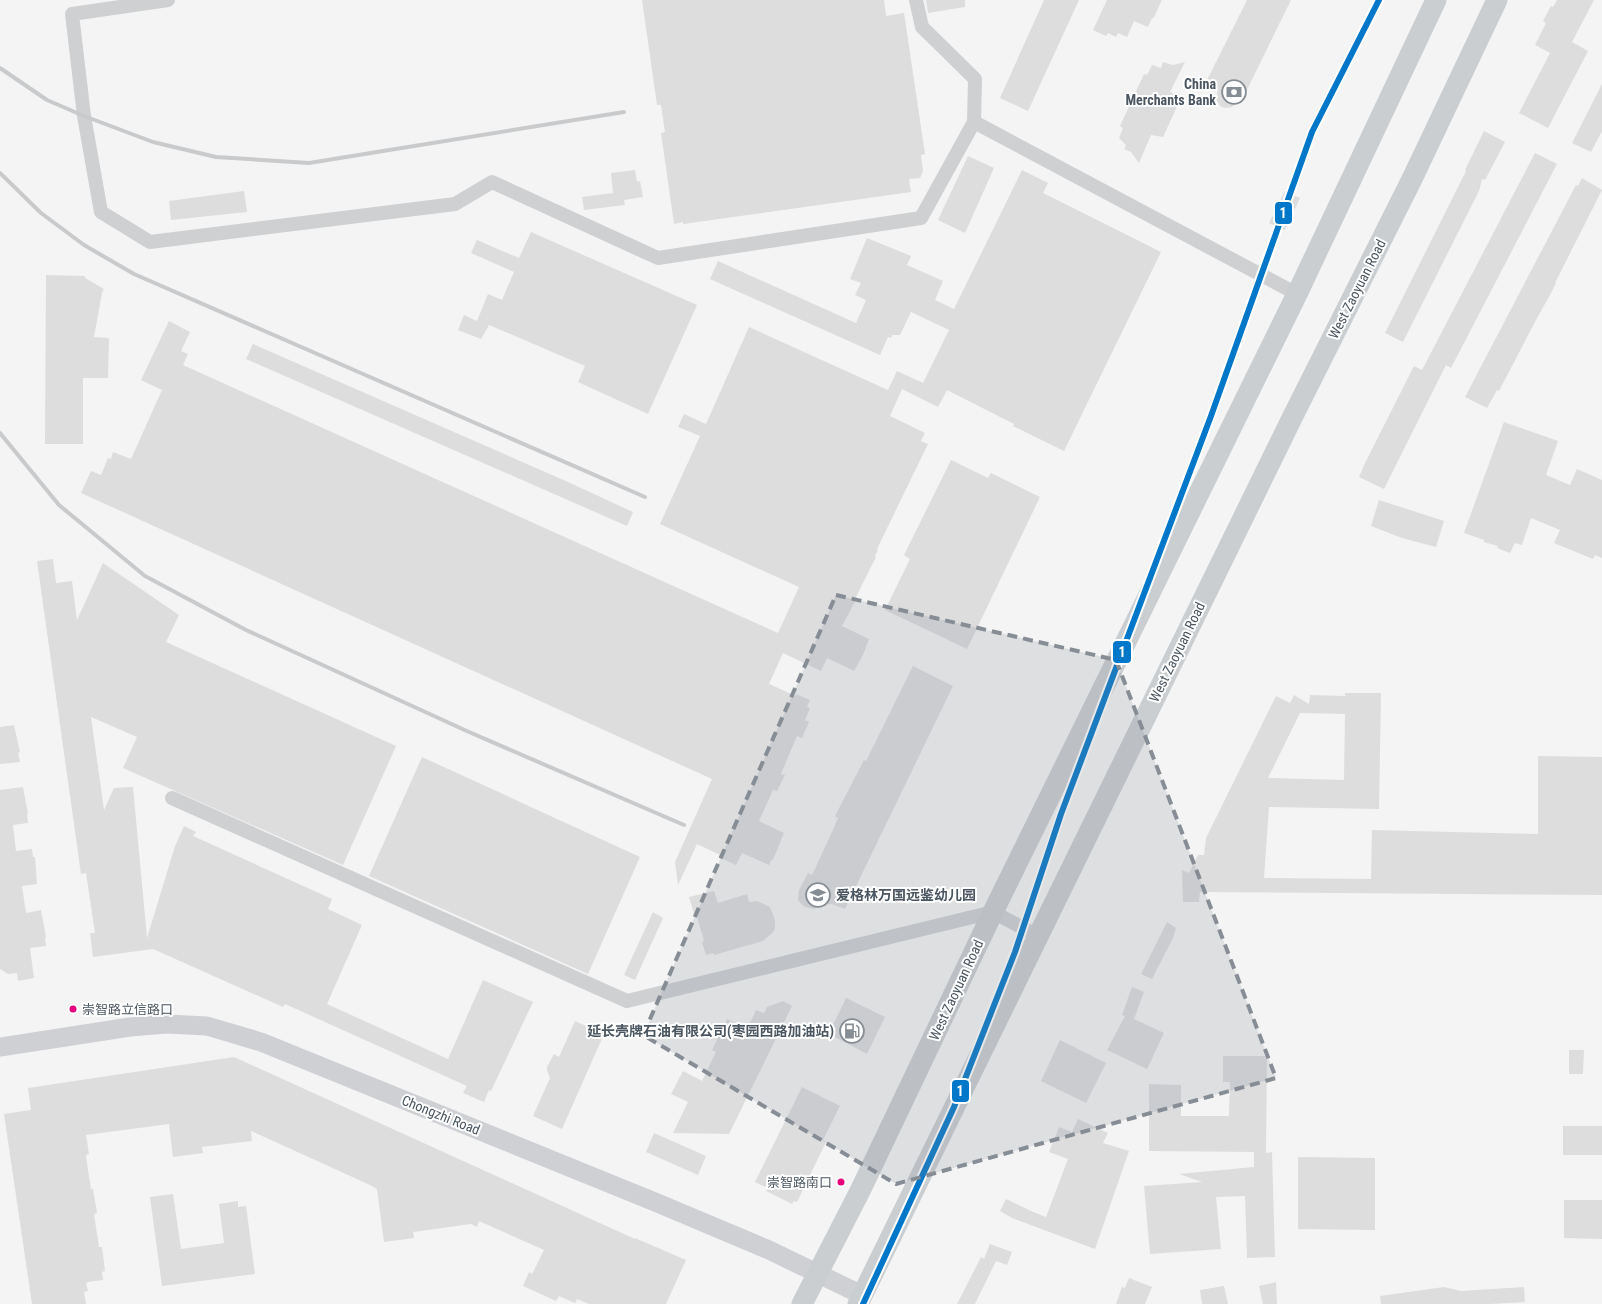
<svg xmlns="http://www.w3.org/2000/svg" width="1602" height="1304" viewBox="0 0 1602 1304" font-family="'Roboto Condensed','Noto Sans SC',sans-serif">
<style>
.building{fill:#ddddde;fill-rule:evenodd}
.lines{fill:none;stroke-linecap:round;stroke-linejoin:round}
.street{stroke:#ced0d2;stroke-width:14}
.secondary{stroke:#ced0d4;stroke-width:19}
.primary{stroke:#caced1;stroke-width:21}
.rail{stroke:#c9cacc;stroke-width:4}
.metro-1-casing{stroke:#fff;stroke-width:10}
.metro-1{stroke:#0077c8;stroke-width:6}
.marked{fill:#868d94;fill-opacity:0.2;stroke:#868d94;stroke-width:4;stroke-dasharray:10 6;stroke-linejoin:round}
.bus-dot{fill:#e5007d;stroke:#fff;stroke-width:2}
.labels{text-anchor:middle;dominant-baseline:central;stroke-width:4;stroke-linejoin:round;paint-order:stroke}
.bus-label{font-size:13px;fill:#4a5661;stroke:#fff;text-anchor:start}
.poi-label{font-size:14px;font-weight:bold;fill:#4a5661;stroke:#fff;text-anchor:end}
.street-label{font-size:14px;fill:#4a5661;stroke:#fff}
.line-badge{stroke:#fff;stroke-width:2}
.badge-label{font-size:14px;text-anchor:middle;font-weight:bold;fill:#fff}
</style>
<rect width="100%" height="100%" fill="#f4f4f4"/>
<path class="building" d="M642 0H884L886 16 904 13 925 154 921 155 923 171 920 178 909 179 911 192 683 224V222L674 224 661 133 665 132 661 105H657Z
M926 0H965V7L928 13Z
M1044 0H1079L1028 111 1000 98Z
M1107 0H1162L1153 19 1152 18 1148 27 1134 21 1127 37 1118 33 1116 37 1108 33 1106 36 1093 30Z
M1247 0H1291L1242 100 1240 99 1232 107 1225 108 1220 106 1216 99 1218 88 1206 82Z
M1557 0H1594L1572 42 1588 51 1548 128 1519 113 1550 53 1535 45 1546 23 1543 21 1551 6 1553 7Z
M1163 62 1173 65 1185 62 1170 92 1173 93V95L1181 98 1163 137 1151 135 1139 163 1131 152 1124 149 1126 145 1119 138 1123 128 1120 126 1144 74 1147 75 1152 65 1161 68Z
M1602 84V131L1591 152 1572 143Z
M1484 131 1505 142 1485 180 1482 179 1479 191 1403 342 1385 333 1466 171 1465 170Z
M1535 153 1557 164 1451 368 1446 365 1384 489 1359 477 1365 463 1414 366 1422 370Z
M968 156 994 168 965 233 938 220Z
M635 170 637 182 640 181 643 197 624 200 625 205 584 210 582 197 613 193 611 173Z
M1022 170 1048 183 1043 193 1161 252 1064 451 1013 426 1014 424 947 390 938 407 902 389 890 416 925 433 921 441 928 444 877 549 878 550 875 556 876 557 856 597 857 598 842 626 869 639 863 655 854 671 827 658 821 671 783 653 769 684 796 696V694L810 700 807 707 810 708 805 720 809 722 802 738 797 736 781 774 785 775 777 791 773 790 759 821 784 833 773 860 772 859 769 865 742 853 736 865 719 857 720 855 697 844 678 885 675 862 712 779 81 493 91 471 101 475 108 458 111 459 113 452 131 459 162 390 141 380 169 321 190 332 181 351 188 354 183 365 778 633 799 587 660 524 700 436 678 427 684 414 706 424 749 327 888 390 897 371 923 383 949 330 911 312 900 335H892L891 338 888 337 880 355 710 279 718 261 856 323 866 300 855 295 861 283 850 279 867 238 911 256 907 265 943 281 935 300 954 309Z
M1582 178 1602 190 1555 283H1556L1550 295 1537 318 1499 391 1497 390 1487 408 1465 397 1576 185 1578 186Z
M244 191 247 212 171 220 169 201Z
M1285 191 1300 198 1285 230 1269 223Z
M531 232 697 305 648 414 578 382 585 366 489 325 481 339 458 330 464 315 477 321 488 294 502 300 514 272 471 253 477 240 519 258Z
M46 275 85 276V278L104 289 102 293 94 337 109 338 108 378H83V444H45Z
M253 344 568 482 633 512 627 526 246 359Z
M1504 422 1558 441 1546 475 1570 485 1577 469 1602 480V558L1595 555 1593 559 1554 543 1560 530 1531 518 1522 545 1515 543 1510 553 1497 548 1498 546 1484 542V540L1464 533Z
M951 460 988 478 991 473 1040 497 967 649 885 610 910 559 904 555Z
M1379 500 1444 521 1436 547 1402 538 1371 526Z
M53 559 56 583 72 581 77 620 103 563 179 615 166 642 396 746 343 865 123 768 137 737 91 717 104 810 114 788 133 787 147 938 175 846 184 826 196 832 193 836 332 899 328 909 362 925 327 1004 448 1059 483 980 533 1002 491 1091 489 1090 484 1102 463 1093 467 1086 285 1004 283 1007 153 949 93 957 90 933H95L86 873 81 874 37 561Z
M913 666 953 686 845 909 832 904 823 905 814 909 805 907 798 901 799 890 808 873 812 875 832 832 838 818 835 816 864 760 866 761Z
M1345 693H1381L1379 809 1269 807 1264 878 1371 879 1372 830 1538 834V756L1602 757V895L1200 892 1199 902H1183L1182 870 1189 873 1198 855H1204L1206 838 1276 696 1290 703 1294 695 1309 704 1310 695 1345 696ZM1300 713 1345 714 1344 780 1268 778Z
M14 725 20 752 18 753 20 762 0 764V727Z
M422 757 640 857 588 974 369 876Z
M23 787 28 814H27L28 823 13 825 16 851 32 849 33 857H35L37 884 22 886 26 913 41 910 46 937 45 938 46 946 30 948 34 978 18 981 17 973 8 974 0 969V790Z
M714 891 718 903 747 894 749 902 757 901 770 907 775 920V929L772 933 763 941 714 955 713 953 706 955 702 942 704 941 696 913 694 914 689 897Z
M653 912 663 918 635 980 624 975Z
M1167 922 1176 928 1173 938 1152 979 1141 974Z
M1132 987 1144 992 1134 1019 1164 1033 1147 1069 1107 1050 1125 1016 1122 1015Z
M846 998 885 1017 867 1054 833 1036 836 1029 832 1027Z
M783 1001 792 1006 729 1134 673 1133 688 1102 671 1094 683 1071 702 1081 716 1052 712 1050 727 1019 747 1029 756 1010 764 1013 767 1007Z
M575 1021 604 1034 562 1129 533 1116 550 1078 547 1070V1067L554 1054 559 1057Z
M1060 1040 1106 1063 1086 1103 1041 1081Z
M1569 1050H1584L1583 1074H1569Z
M1223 1056H1267L1266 1153 1272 1152 1275 1257 1247 1258 1245 1196 1216 1197 1221 1249 1150 1254 1144 1186 1202 1182 1179 1174 1254 1167V1152L1149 1151V1084L1181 1085V1116H1229L1230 1082H1223Z
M234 1057 635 1239V1238L686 1260 666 1304H589L577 1299 575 1303 559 1296 556 1301 523 1286 529 1272 532 1274 544 1250 479 1221 477 1227 471 1224 413 1232 414 1238 384 1242 377 1189 370 1185 251 1131 252 1141 202 1147 203 1153 173 1157 169 1124 86 1135 89 1154 86 1155 88 1170 91 1189H93L97 1213 94 1214 99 1247H102L105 1271 102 1272 103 1280 88 1282 86 1283 88 1291 84 1292 86 1304H32L4 1114 31 1110 28 1088Z
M802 1087 840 1106 823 1140 826 1142 797 1202 794 1201 792 1204 766 1191 768 1188 755 1182Z
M1078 1119 1108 1133 1103 1143 1129 1151 1095 1249 1012 1218 1000 1211 1006 1199 1031 1211 1046 1217 1068 1159 1049 1152 1059 1127 1072 1132Z
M1563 1126H1602V1155H1563Z
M654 1133 706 1156 698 1175 646 1152Z
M1298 1157 1375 1158V1230L1298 1229Z
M173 1194 181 1249 224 1243 219 1204 238 1201V1207L246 1206 255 1274 162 1286 150 1197Z
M1564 1200H1602V1239L1564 1238Z
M990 1244 1012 1252 1007 1265 996 1261 975 1304H957L981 1257 984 1259Z
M1129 1278 1152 1287 1145 1304H1116L1122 1287 1125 1288Z
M1276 1282 1277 1304H1263L1259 1286Z
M1224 1286 1228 1304H1202L1200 1290Z
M1444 1287 1461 1291 1524 1287 1525 1302 1490 1304H1381L1380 1296Z"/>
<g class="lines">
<path class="street" d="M168 0 72 14 84 116 101 212 150 242 455 204 492 182 658 258 921 218 974 122 975 79 922 27 916 0
M974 122 1297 294
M172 798 627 1001 993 912 1038 936"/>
<path class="secondary" d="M0 1047 130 1027 167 1024 207 1026 261 1042 655 1202 769 1250 862 1295"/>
<path class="primary" d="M802 1304 860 1191 993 912 1297 294 1436 0
M858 1304 1293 416 1412 179 1497 0"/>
<path class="rail" d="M0 68 47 100 84 116 153 142 216 157 309 163 624 112
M0 173 41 213 84 245 134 274 645 497
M0 433 59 505 145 576 246 630 469 732 684 825"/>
<g class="metro-1-casing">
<path id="metro-1" d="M863 1304 954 1107 1015 952 1061 814 1211 416 1312 132 1379 0"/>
</g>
<use href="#metro-1" class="metro-1"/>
</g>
<path class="marked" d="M836 595 1116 660 1276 1078 896 1184 643 1035Z"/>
<defs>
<g id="bank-ring" transform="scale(1.25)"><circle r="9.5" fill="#fff" stroke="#868d94" stroke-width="1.5"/><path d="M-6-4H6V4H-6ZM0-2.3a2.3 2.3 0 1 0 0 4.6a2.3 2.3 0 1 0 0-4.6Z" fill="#868d94"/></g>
<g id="school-ring" transform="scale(1.25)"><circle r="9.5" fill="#fff" stroke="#868d94" stroke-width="1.5"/><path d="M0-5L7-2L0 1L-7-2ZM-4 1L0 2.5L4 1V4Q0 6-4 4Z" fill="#868d94"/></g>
<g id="fuel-ring" transform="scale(1.25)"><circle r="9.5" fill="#fff" stroke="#868d94" stroke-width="1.5"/><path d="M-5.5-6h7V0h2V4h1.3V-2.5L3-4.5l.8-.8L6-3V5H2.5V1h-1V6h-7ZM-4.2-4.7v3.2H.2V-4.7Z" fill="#868d94"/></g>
</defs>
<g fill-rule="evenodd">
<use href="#bank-ring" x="1234" y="92"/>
<use href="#school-ring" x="818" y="895"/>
<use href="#fuel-ring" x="852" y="1031"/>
</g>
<g class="bus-dot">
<circle cx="73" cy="1009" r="4.5"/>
<circle cx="841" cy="1182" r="4.5"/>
</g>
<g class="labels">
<g class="bus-label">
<text x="82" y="1009">崇智路立信路口</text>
<text x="832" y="1182" text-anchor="end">崇智路南口</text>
</g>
<g class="poi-label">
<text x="1216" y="84">China<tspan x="1216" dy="16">Merchants Bank</tspan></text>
<text x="836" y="895" text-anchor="start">爱格林万国远鉴幼儿园</text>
<text x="834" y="1031">延长壳牌石油有限公司(枣园西路加油站)</text>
</g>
<g class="street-label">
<text transform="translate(1357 289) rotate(-63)">West Zaoyuan Road</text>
<text transform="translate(1177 652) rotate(-64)">West Zaoyuan Road</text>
<text transform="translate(956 990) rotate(-65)">West Zaoyuan Road</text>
<text transform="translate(441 1115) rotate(22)">Chongzhi Road</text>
</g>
</g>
<g class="line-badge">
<rect x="1274" y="201" width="19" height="24" rx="5" fill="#0077c8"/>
<rect x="1112" y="640" width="20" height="24" rx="5" fill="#0077c8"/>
<rect x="951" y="1079" width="19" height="24" rx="5" fill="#0077c8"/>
</g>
<g class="badge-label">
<text x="1283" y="218">1</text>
<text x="1122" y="657">1</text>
<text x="960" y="1096">1</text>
</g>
</svg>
